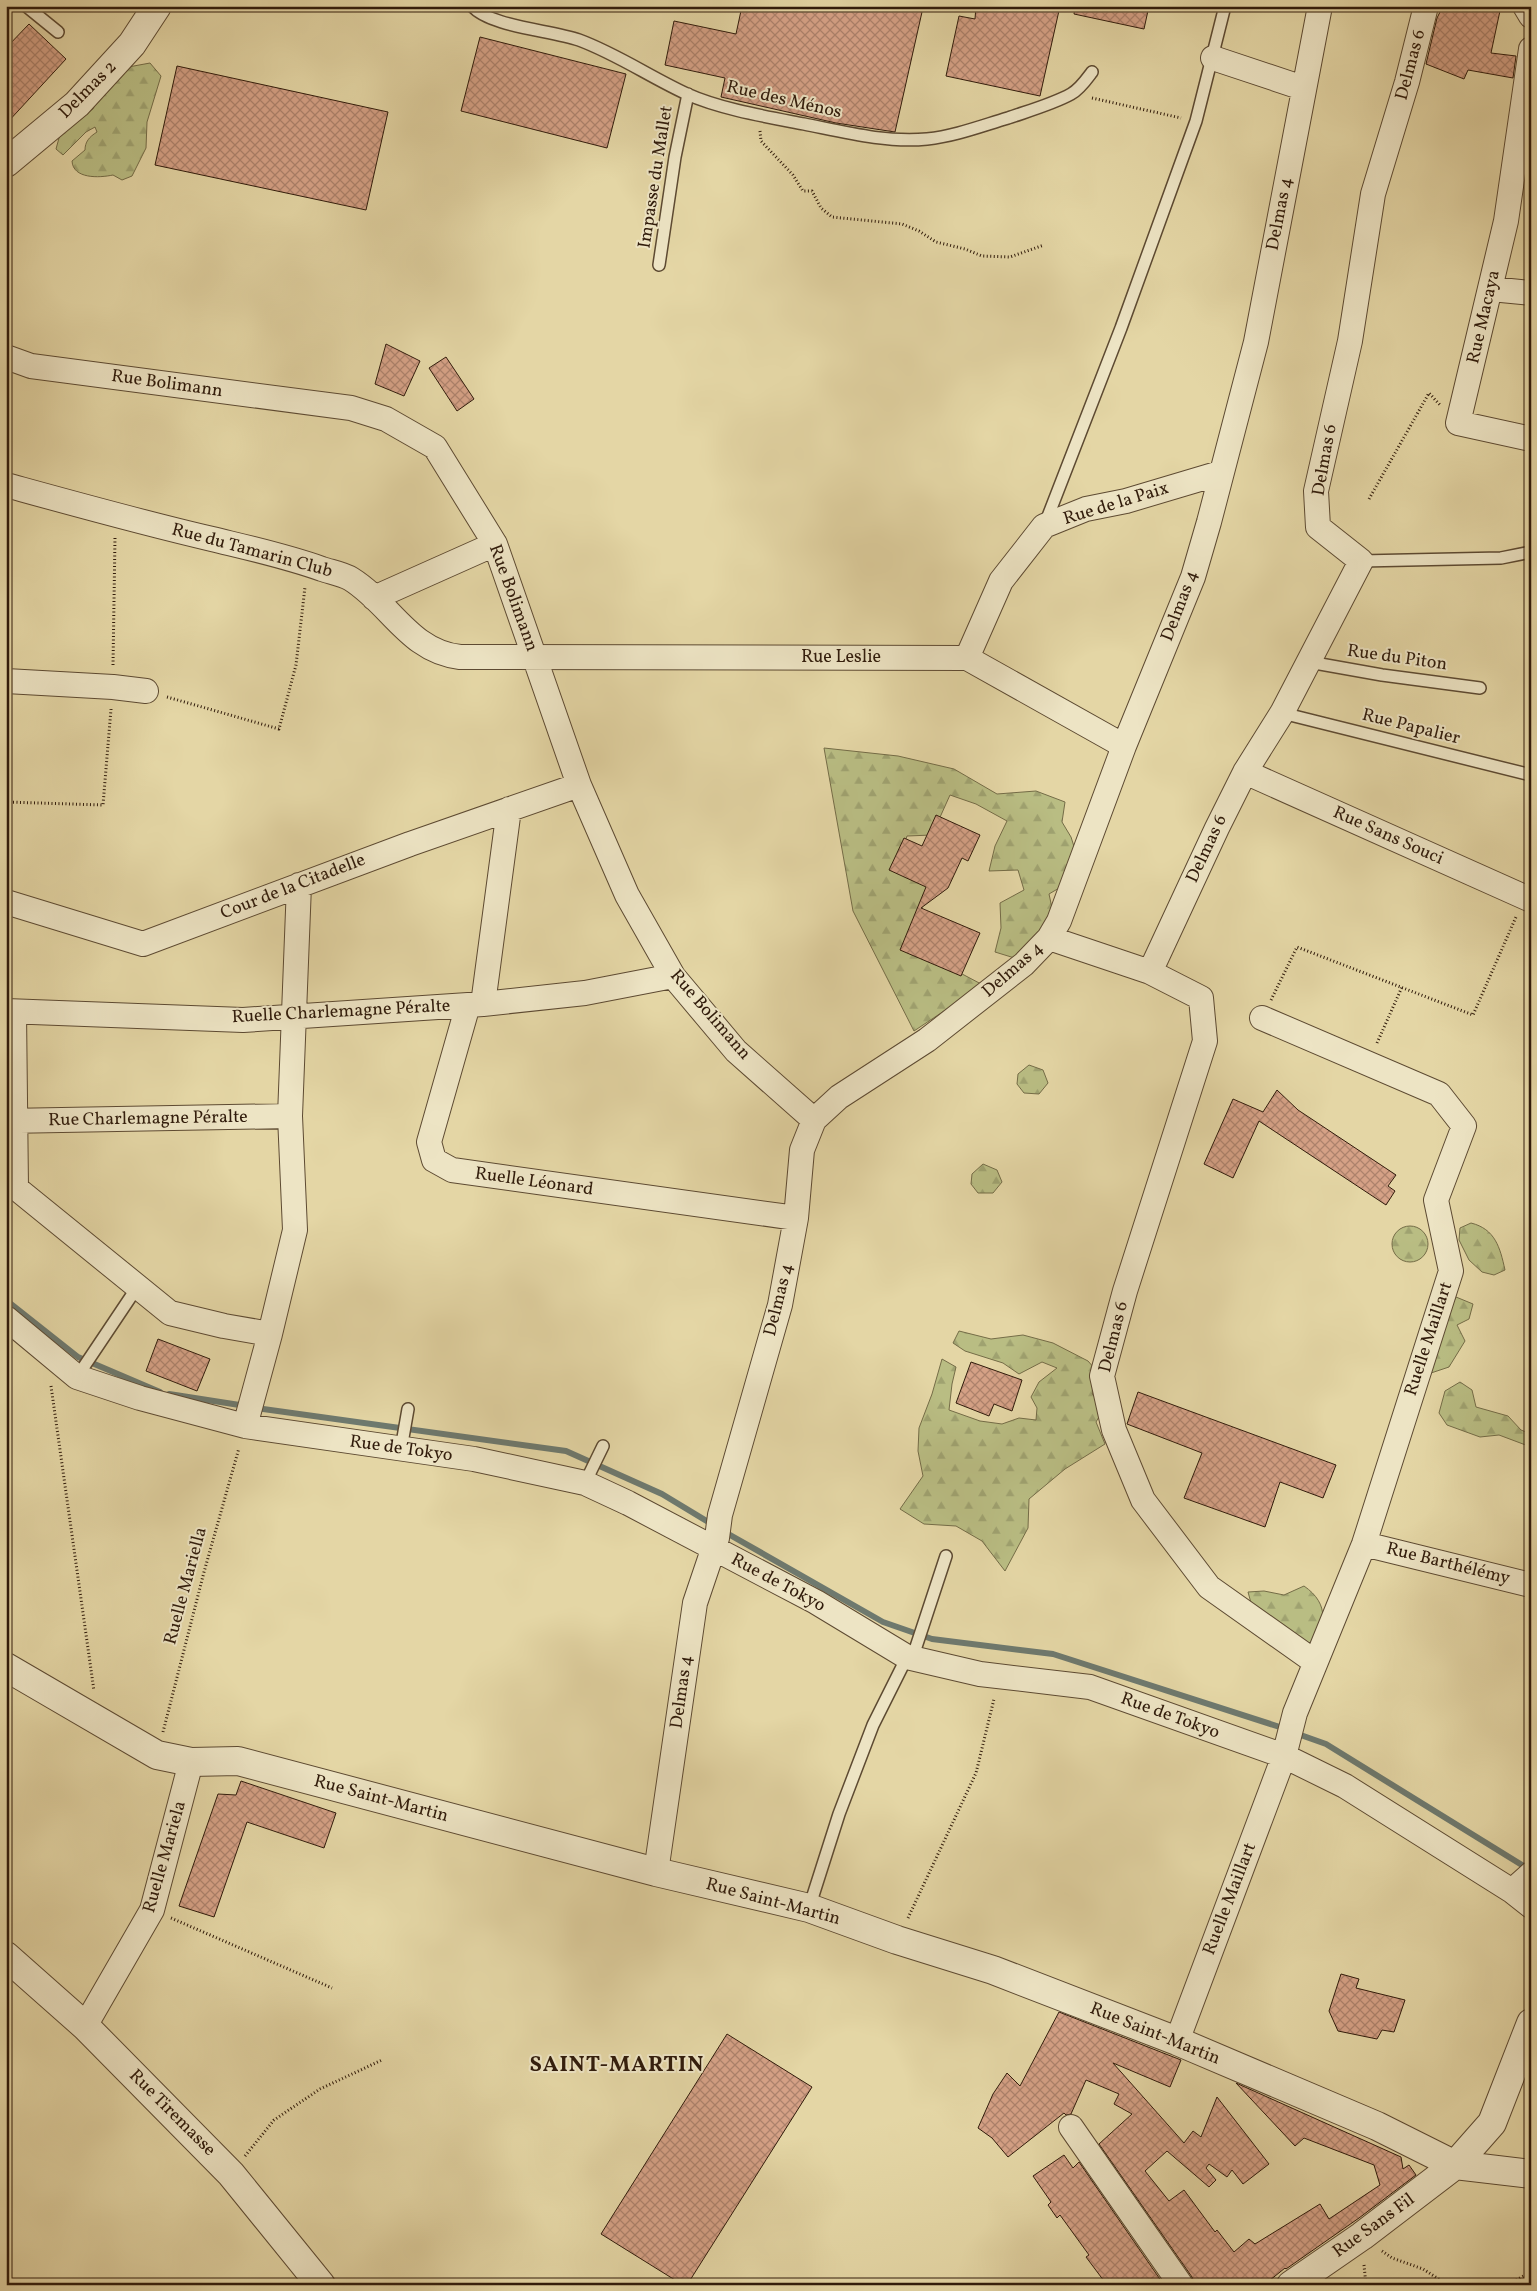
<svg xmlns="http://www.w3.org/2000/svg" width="1537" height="2291" viewBox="0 0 1537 2291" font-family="Vollkorn,serif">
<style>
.forest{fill:url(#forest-firs);stroke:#746c47}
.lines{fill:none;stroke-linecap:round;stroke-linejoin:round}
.stream{stroke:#6e796e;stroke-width:6}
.building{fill:url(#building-cross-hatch);stroke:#301b0b}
.service-casing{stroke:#5d4a32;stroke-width:14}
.minor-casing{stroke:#5d4a32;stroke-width:26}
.tertiary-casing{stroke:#5d4a32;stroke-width:30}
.path{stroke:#301b0b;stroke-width:3;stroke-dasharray:1 2.5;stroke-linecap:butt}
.service{stroke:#ede4c4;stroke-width:11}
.minor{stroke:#ede4c4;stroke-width:24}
.tertiary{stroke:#ede4c4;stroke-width:28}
.labels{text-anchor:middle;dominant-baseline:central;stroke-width:4;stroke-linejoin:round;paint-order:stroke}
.street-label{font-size:18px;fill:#301b0b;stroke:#ede4c4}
.district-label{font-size:22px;font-weight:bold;letter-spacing:1px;fill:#301b0b;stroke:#ede4c4}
</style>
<defs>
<pattern id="forest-firs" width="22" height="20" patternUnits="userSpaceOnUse" patternTransform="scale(1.25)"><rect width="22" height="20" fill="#b9bd83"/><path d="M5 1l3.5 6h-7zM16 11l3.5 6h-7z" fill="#9fa270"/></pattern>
<pattern id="building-cross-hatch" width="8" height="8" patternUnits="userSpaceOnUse" patternTransform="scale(1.25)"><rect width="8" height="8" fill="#d5a186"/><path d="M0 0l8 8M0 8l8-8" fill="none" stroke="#ad826c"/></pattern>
</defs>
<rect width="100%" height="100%" fill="#e4d6a5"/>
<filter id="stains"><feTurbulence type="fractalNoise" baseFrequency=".004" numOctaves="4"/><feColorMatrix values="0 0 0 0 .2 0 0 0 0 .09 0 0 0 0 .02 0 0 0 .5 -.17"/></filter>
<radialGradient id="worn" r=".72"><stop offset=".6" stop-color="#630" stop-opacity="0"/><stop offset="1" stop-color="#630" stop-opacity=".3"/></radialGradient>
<path class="forest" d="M150 63 161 76 147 122 146 148 132 176 122 180 113 175C99 178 73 179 72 161L85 150C85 142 89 137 97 132L95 127 86 132 63 155 56 149 59 138 66 128 93 109 102 90 123 68Z
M824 748 898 756 954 769 997 794 1036 791 1065 802 1062 822 1071 837 1078 859 1066 884 1049 894 1055 922 1021 960 995 952 1001 928 1000 903 1024 890 1018 870 989 871 995 846 1007 821 976 804 950 795 932 835 907 836 901 854 933 876 909 946 983 985 914 1031 853 911Z
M1029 1065 1043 1070 1048 1083 1039 1094 1024 1093 1017 1084 1018 1074Z
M983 1164 997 1170 1002 1182 993 1193H978L971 1184 972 1174Z
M1471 1223C1495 1229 1500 1247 1505 1270L1494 1275 1482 1272 1469 1260 1459 1240 1460 1228Z
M1392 1244a18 18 0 1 1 36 0a18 18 0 1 1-36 0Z
M1456 1297 1473 1304 1469 1319 1457 1325 1465 1341 1449 1367 1428 1374 1441 1328Z
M959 1331 991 1339 1023 1335 1053 1343 1088 1361 1102 1377 1092 1394 1107 1403 1096 1422 1105 1444 1065 1469 1029 1499 1028 1528 1005 1571 982 1541 956 1526 924 1524 900 1509 923 1476 918 1451 919 1428 932 1394 942 1359 956 1367 952 1384 949 1410 980 1421 1002 1424 1019 1418 1036 1420 1037 1408 1031 1397 1039 1382 1057 1368 1042 1362 1019 1374 1003 1363 965 1351 953 1343Z
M1460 1382 1472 1390 1476 1407 1508 1416 1521 1430 1531 1434V1447L1499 1435 1480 1437 1447 1425 1439 1413 1445 1391Z
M1304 1586C1330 1604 1327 1627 1307 1650L1253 1610 1248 1592 1264 1591 1284 1595Z"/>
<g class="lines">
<path class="stream" d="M6 1300 78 1357 160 1392
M169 1394 246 1406
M256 1408 566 1451 662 1494 715 1526
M723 1531 883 1622 932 1639 1053 1654 1286 1729
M1295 1733 1326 1744 1530 1870"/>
</g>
<path class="building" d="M742 6H895L922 12 895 132 836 123 721 97 725 78 665 65 674 21 736 34Z
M976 6H1060L1040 96 946 76 959 16 975 19Z
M1075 6H1149L1144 29 1074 14Z
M1443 6H1501L1491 53 1516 56 1513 78 1468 70 1464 79 1426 64 1437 18Z
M29 24 66 59 6 124V48Z
M480 37 626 74 607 148 461 111Z
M177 66 388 112 366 210 155 165Z
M386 344 420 361 404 396 375 384Z
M446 357 474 399 457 411 429 368Z
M936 815 980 835 968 861 962 858 948 888 921 908 980 933 961 976 900 950 926 887 889 870 904 838 922 846Z
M1277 1090 1298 1110 1396 1175 1388 1186 1395 1191 1386 1205 1259 1121 1233 1178 1204 1164 1233 1099 1263 1112Z
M158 1339 210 1359 197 1391 146 1371Z
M971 1362 1022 1380 1012 1411 994 1404 989 1416 956 1403Z
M1138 1392 1336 1465 1323 1498 1280 1482 1265 1527 1184 1498 1202 1453 1127 1424Z
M241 1781 336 1813 324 1848 247 1822 214 1917 179 1906 218 1794 236 1795Z
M1341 1974 1359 1979 1356 1988 1405 2000 1394 2032 1382 2030 1377 2039 1338 2031 1329 2011Z
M1059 2012 1181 2060 1170 2087 1113 2063 1184 2143 1193 2131 1201 2137 1217 2097 1269 2164 1243 2184 1232 2170 1227 2177 1209 2164 1206 2168 1216 2180 1209 2187 1167 2151 1145 2171 1169 2201 1184 2190 1215 2232 1217 2230 1234 2252 1249 2239 1255 2244 1320 2204 1329 2219 1380 2185 1374 2165 1304 2138 1295 2146 1236 2083 1401 2157 1403 2169 1409 2165 1416 2175 1359 2218 1286 2269 1285 2268 1264 2285H1195L1192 2277 1099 2144 1132 2114 1114 2104 1119 2094 1086 2080 1071 2114 1066 2115 1064 2113 1008 2157 992 2138 978 2128 993 2094 1007 2073 1020 2086Z
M727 2034 812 2087 687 2285H683L601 2234Z
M1064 2155 1073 2168 1079 2162 1164 2285H1107L1086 2257 1089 2255 1060 2215 1057 2218 1048 2205 1051 2202 1033 2176Z"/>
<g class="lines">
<g class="service-casing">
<path id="service" d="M26 6 58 32
M472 6C490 27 551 30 579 40 617 54 650 77 687 94 720 109 768 117 804 124 844 132 886 143 927 139 955 136 981 126 1008 118 1028 111 1053 104 1071 94 1080 89 1086 80 1092 72
M659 265 675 157 688 94
M1045 524 1121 328 1196 121 1225 6
M1361 561 1501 558 1531 552
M1309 662 1382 675 1480 688
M1282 713 1531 775
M77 1377 138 1286
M401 1449 408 1409
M585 1483 603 1446
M809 1908 839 1814 873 1725 907 1657 915 1650 946 1556"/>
</g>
<g class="minor-casing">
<path id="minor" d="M1525 6 1531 16
M1531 49 1506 221 1458 423 1531 439
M1213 58 1303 88
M1491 289 1531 293
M6 357 31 366 351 408 386 419 435 447 495 544 579 785 627 895 673 976 736 1051 814 1120
M6 485C75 504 143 523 212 539 249 548 286 556 322 569 331 572 343 574 351 579 391 604 409 651 460 657L967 658 1124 746
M374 598 495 544
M967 658 1001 581 1044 526 1086 509 1126 501 1220 473
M6 681 113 687 146 691
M1245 772 1531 900
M6 902 143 944 410 844 579 785
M1049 938 1150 972
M483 1004 509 809
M468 1005 429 1142 434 1160 452 1170 796 1218
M6 1011 243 1020 483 1004 585 993 673 976
M14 1012 16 1188 170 1313 224 1326 270 1334
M6 1121 290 1116
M6 1318 77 1377 140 1398 245 1426 474 1459 585 1483 628 1503 816 1602 907 1657 980 1674 1090 1687 1284 1756 1345 1786 1512 1891 1531 1906
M245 1426 270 1334 295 1230 290 1116 299 885
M1364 1544 1531 1585
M1315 1662 1209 1587 1143 1500 1114 1430 1102 1376 1125 1291 1205 1041 1201 998 1150 972 1217 828 1245 772 1282 713 1361 561 1318 527 1316 491 1350 341 1373 194 1407 82 1426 6
M656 1872 695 1603 717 1538 720 1515 780 1305 796 1218 802 1150 814 1120 839 1097 927 1040 1024 964 1049 938 1059 921 1124 746 1193 577 1209 522 1256 342 1320 6
M1512 1891 1531 1874
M85 2026 152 1910 191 1762
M1177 2041 1284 1756 1295 1713 1364 1544 1451 1271 1436 1200 1464 1126 1439 1094 1262 1018
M1071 2127 1181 2285"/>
</g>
<g class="tertiary-casing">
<path id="tertiary" d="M6 163 77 104 132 44 157 6
M6 1667 157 1755 191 1762 238 1761 656 1872 809 1908 897 1940 993 1970 1177 2041 1377 2126 1455 2165 1531 2174
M6 1956 85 2026 231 2174 321 2285
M1291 2285 1362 2236 1455 2165 1492 2123 1531 2023"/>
</g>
<path class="path" d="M1092 98 1181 118
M760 131 761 141 793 175 803 191H812L821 208 832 217 902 224 919 231 936 242 965 249 982 256 1010 257 1044 245
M1369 499 1429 393 1440 405
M113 665 115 537
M167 697 279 729 296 665 305 587
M6 802 103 805 111 709
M1271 1000 1297 947 1473 1015 1516 917
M1377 1043 1402 987
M51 1386 94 1691
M163 1732 204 1572 239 1448
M171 1918 332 1988
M908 1918 976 1773 994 1699
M245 2156 274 2120 320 2089 382 2060
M1382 2251 1392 2258 1423 2269 1448 2285
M1364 2265 1366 2285
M1507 2285 1531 2272"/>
<use href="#service" class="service"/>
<use href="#minor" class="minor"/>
<use href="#tertiary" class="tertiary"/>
</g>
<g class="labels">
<g class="street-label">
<text transform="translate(1411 65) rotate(-75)">Delmas 6</text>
<text transform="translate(88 90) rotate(-45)">Delmas 2</text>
<text transform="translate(784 100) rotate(13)">Rue des Ménos</text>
<text transform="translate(656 177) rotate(-81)">Impasse du Mallet</text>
<text transform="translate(1280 214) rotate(-79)">Delmas 4</text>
<text transform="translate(1484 317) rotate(-77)">Rue Macaya</text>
<text transform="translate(167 384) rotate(8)">Rue Bolimann</text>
<text transform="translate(1325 460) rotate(-80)">Delmas 6</text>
<text transform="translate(1116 504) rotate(-17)">Rue de la Paix</text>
<text transform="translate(252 551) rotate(15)">Rue du Tamarin Club</text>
<text transform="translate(513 598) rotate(70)">Rue Bolimann</text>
<text transform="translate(1180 606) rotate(-69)">Delmas 4</text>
<text x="841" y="657">Rue Leslie</text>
<text transform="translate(1397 658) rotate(8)">Rue du Piton</text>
<text transform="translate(1411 727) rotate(14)">Rue Papalier</text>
<text transform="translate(1388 836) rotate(24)">Rue Sans Souci</text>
<text transform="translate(1207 849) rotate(-65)">Delmas 6</text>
<text transform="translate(293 887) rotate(-21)">Cour de la Citadelle</text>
<text transform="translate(1013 970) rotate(-41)">Delmas 4</text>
<text transform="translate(341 1012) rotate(-3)">Ruelle Charlemagne Péralte</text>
<text transform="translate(710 1015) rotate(49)">Rue Bolimann</text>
<text transform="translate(148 1119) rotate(-1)">Rue Charlemagne Péralte</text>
<text transform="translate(534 1182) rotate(8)">Ruelle Léonard</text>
<text transform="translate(779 1300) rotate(-76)">Delmas 4</text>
<text transform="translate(1114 1337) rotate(-76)">Delmas 6</text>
<text transform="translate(1429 1339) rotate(-72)">Ruelle Maillart</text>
<text transform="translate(401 1449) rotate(8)">Rue de Tokyo</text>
<text transform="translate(1448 1564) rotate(14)">Rue Barthélémy</text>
<text transform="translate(778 1583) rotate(28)">Rue de Tokyo</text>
<text transform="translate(186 1586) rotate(-75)">Ruelle Mariella</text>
<text transform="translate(682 1692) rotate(-82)">Delmas 4</text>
<text transform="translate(1170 1716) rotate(20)">Rue de Tokyo</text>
<text transform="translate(381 1799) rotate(15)">Rue Saint-Martin</text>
<text transform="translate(165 1857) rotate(-74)">Ruelle Mariela</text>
<text transform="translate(1230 1899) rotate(-69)">Ruelle Maillart</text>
<text transform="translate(773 1902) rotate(15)">Rue Saint-Martin</text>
<text transform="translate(1155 2034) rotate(22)">Rue Saint-Martin</text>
<text transform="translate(172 2113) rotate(45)">Rue Tiremasse</text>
<text transform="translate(1374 2226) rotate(-36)">Rue Sans Fil</text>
</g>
<g class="district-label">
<text x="617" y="2065">SAINT-MARTIN</text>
</g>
</g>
<rect width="1537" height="2291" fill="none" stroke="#e4d6a5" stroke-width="25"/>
<rect x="8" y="8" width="1522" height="2276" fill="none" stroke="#301b0b" stroke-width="2.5"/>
<rect x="12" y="12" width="1512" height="2266" fill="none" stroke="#301b0b"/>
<rect width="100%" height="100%" filter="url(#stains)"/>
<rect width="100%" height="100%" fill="url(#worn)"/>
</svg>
